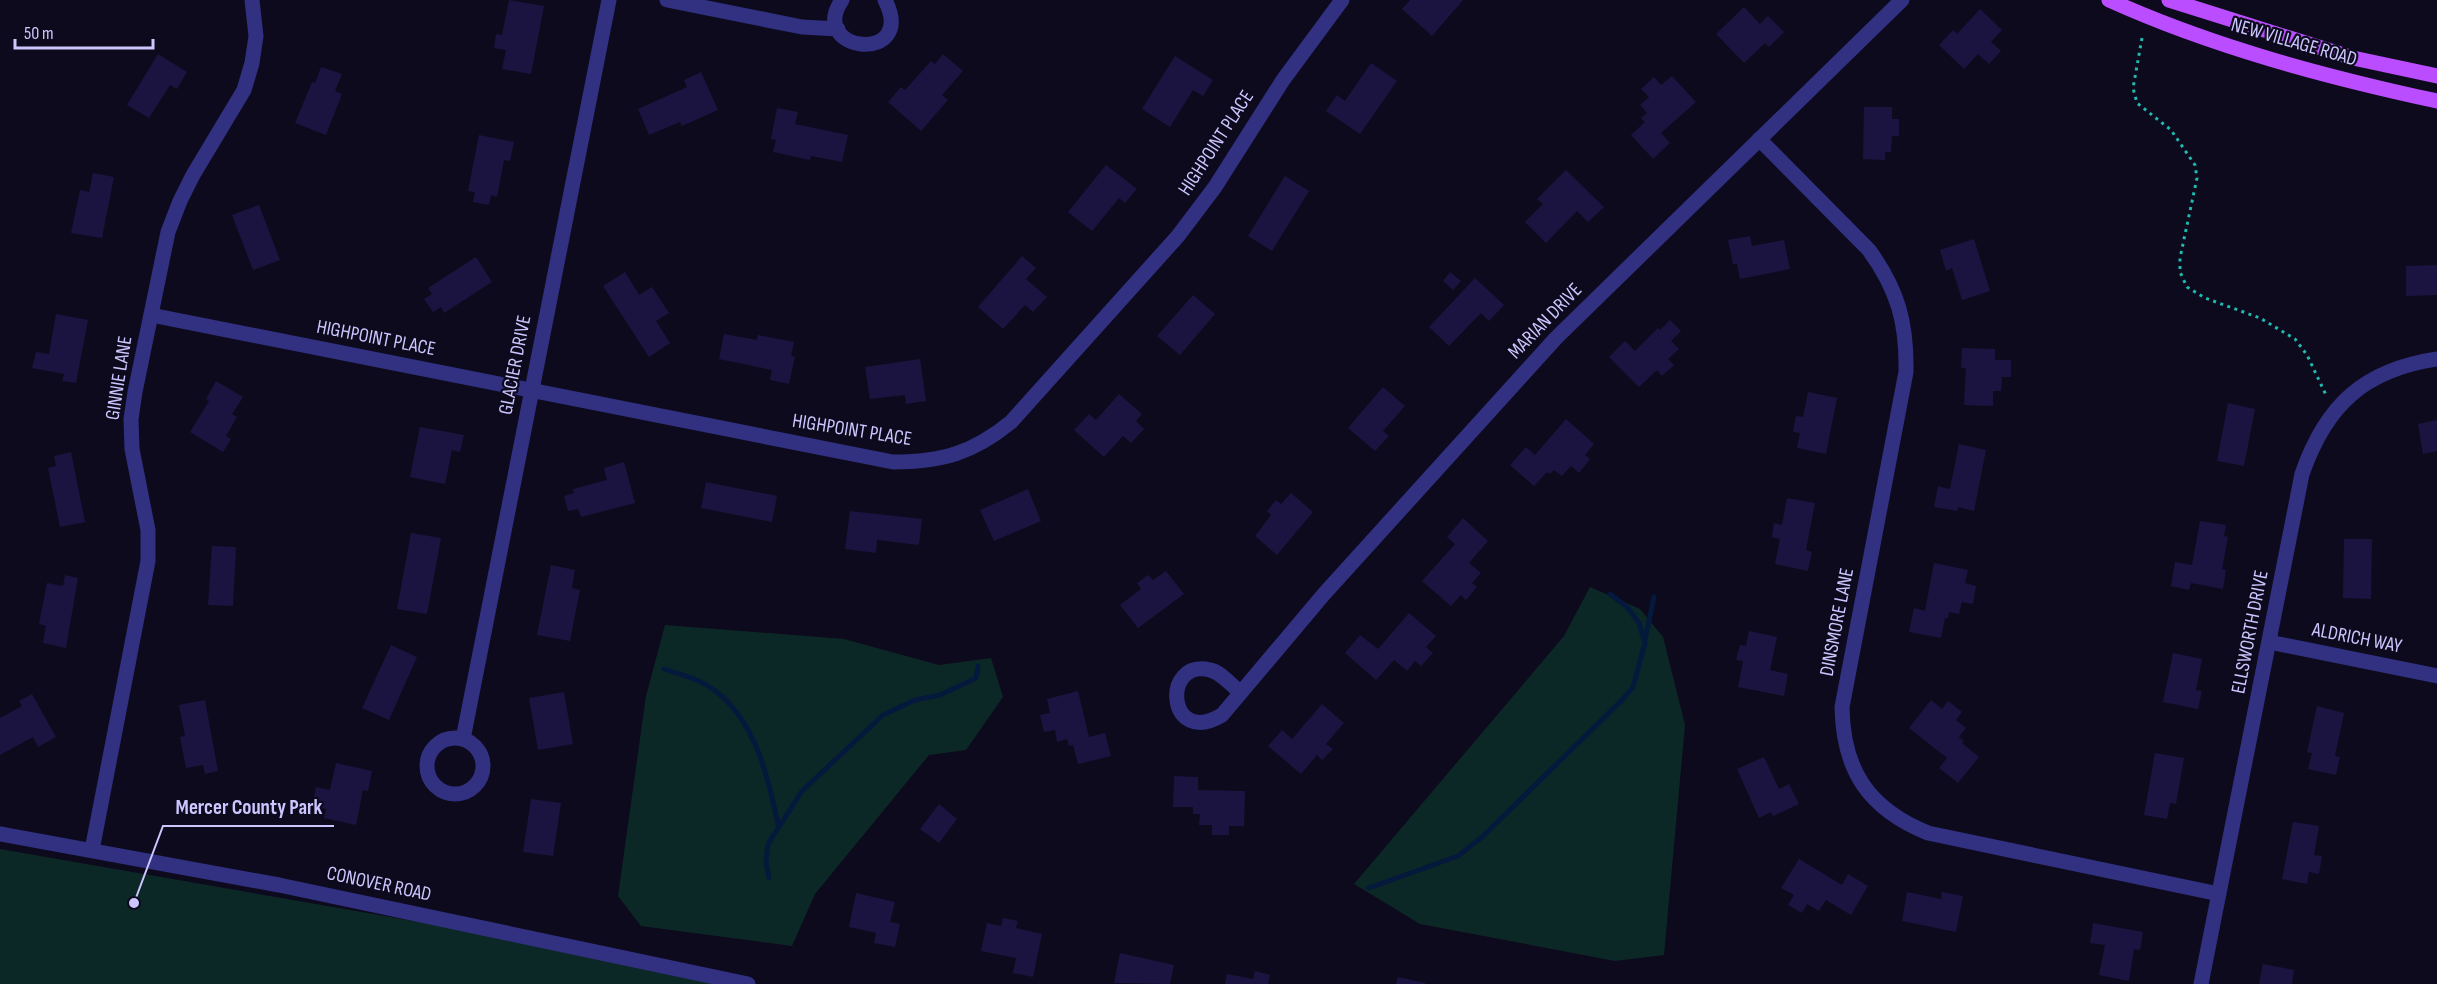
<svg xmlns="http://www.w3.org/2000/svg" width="2437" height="984" viewBox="0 0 2437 984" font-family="'Sofia Sans Condensed',sans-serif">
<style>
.green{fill:#0c2826}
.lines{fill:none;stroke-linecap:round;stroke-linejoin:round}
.stream{stroke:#04193c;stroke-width:5}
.building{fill:#1c1440}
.path{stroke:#21b8ad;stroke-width:3;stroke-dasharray:3 4.5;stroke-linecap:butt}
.minor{stroke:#313081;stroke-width:15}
.major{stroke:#ba4dff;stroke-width:15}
.labels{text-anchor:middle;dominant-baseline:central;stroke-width:4.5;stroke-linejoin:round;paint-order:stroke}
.street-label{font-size:20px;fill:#ccc6ff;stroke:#0d0a1d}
.leader{fill:none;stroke:#ccc6ff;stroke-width:2}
.callout-dot{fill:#ccc6ff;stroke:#0d0a1d;stroke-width:2}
.callout-label{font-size:21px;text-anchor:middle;font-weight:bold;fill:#ccc6ff;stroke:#0d0a1d;stroke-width:4.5;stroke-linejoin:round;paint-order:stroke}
</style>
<rect width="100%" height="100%" fill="#0d0a1d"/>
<path class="green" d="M1590 587 1640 609 1663 637 1685 725 1664 955 1615 961 1420 924 1354 884 1564 636Z
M665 625 844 639 939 665 991 658 1003 697 966 750 929 755 815 894 792 946 641 926 618 896 646 696Z
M0 849 609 955 743 984H0Z"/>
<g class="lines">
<path class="stream" d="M1645 640 1654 597
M664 669C675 673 688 676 699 681 752 706 768 774 778 825
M769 878 766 862 768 844 802 791 883 715 915 700 940 695 976 678 978 666
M1369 888 1458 856 1482 837 1622 700 1633 687 1645 643 1639 623 1627 607 1610 594"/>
</g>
<path class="building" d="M509 0 544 6 531 74 502 69 506 50 494 48 496 34 502 35Z
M1410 0H1463L1432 36 1402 9Z
M1744 7 1760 24 1768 16 1784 32 1769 47 1765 43 1744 63 1716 34Z
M1980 9 2002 30 1991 42 2001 51 1989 64 1978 54 1964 69 1939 45 1953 30 1957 34Z
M158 54 187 72 177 89 170 85 149 118 127 105Z
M943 54 963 71 942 95 948 100 921 131 888 102 901 87 905 90 931 61 935 64Z
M1175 56 1213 80 1203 96 1193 90 1170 127 1142 109Z
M1371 63 1397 81 1360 134 1326 111 1337 95 1345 101Z
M321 67 342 74 335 91 342 94 326 135 295 123 312 82 315 83Z
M701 72 718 110 682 126 680 122 649 135 638 109 687 87 684 80Z
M1672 76 1696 102 1661 133 1670 143 1653 159 1631 135 1645 122 1641 118 1647 113 1640 105 1649 97 1641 89 1654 77 1661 85Z
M1864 107H1892V119H1899V136H1892L1891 152H1885V160L1863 159Z
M777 108 798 112 795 124 848 135 842 162 811 156 810 160 773 152 776 140 771 139Z
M479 135 514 142 510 161 504 160 497 197 491 195 489 205 473 202 475 192 468 191Z
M1106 165 1137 189 1125 203 1119 198 1092 231 1068 212Z
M1566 170 1604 207 1588 222 1577 211 1546 243 1525 222 1543 204 1537 199Z
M93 173 114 177 102 238 71 233 80 190 89 192Z
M1285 176 1309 191 1272 251 1248 236Z
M259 205 280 260 253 270 232 215Z
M1750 236 1752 246 1784 240 1790 269 1740 279 1737 264H1733L1728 240Z
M1974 239 1990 291 1962 300 1952 268 1946 271 1940 250Z
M1022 256 1036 268 1026 279 1047 297 1033 312 1025 305 1003 329 978 307Z
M476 257 492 282 444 313 441 307 433 312 424 299 432 294 428 288Z
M2437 265V295L2406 296V266Z
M625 272 639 295 652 287 669 313 656 321 670 343 649 357 603 286Z
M1450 272 1461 281 1453 290 1443 281Z
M1475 278 1504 305 1489 321 1481 313 1449 346 1429 327Z
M1193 295 1215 314 1180 355 1157 336Z
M56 314 88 320 76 383 62 381 64 374 32 368 36 352 49 354Z
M1670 320 1681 331 1671 341 1679 349 1668 359 1674 365 1662 376 1657 370 1639 387 1609 357 1625 341 1635 351 1658 328 1660 330Z
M724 334 757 340 758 335 794 342 791 356 795 357 789 384 770 380 772 370 719 359Z
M1962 348 1995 349V360H2011V377H2002L2001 391H1993V406L1964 405 1966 368H1961Z
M920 359 926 401 906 404 905 395 870 399 865 367Z
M216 381 243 397 232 414 237 417 226 436 231 439 223 452 190 432 209 401 206 399Z
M1383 387 1405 406 1383 431 1389 436 1375 451 1348 428Z
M1808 392 1837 398 1826 454 1797 448 1800 433 1793 432 1796 416 1803 417Z
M1119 394 1142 414 1136 421 1144 429 1131 443 1123 436 1104 457 1074 430 1089 414 1096 420Z
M2228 403 2255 409 2244 466 2217 461Z
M1566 419 1594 444 1585 455 1590 459 1579 473 1571 466 1562 476 1554 470 1550 474 1547 472 1534 486 1510 465 1526 447 1535 455Z
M2437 420V451L2423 454 2418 424Z
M420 427 464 435 460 452 452 450 445 484 410 477Z
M1959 444 1986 450 1974 511 1958 507 1957 511 1934 507 1938 486 1950 489Z
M71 452 85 522 60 527 48 468 56 466 54 456Z
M624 462 635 503 581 517 578 509 568 511 564 496 574 493 573 489 607 480 604 468Z
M706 482 777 496 772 522 701 508Z
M1028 489 1041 521 994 541 980 510Z
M1291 493 1313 512 1277 555 1255 536 1271 515 1267 511 1276 500 1281 504Z
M1787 498 1815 503 1806 550 1812 552 1808 571 1775 564 1780 539 1772 537 1774 523 1782 525Z
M850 511 922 519 919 545 877 540 876 553 845 549Z
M1463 518 1488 541 1469 563 1481 573 1472 583 1477 587 1466 600 1461 595 1451 606 1422 581 1455 544 1447 537Z
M2200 521 2226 525 2224 536 2228 537 2222 569 2226 570 2223 589 2191 583 2189 590 2171 586 2175 562 2192 565Z
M411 533 441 538 427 614 397 609Z
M2344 539H2372L2371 599 2343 598Z
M212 546 236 547 233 606 208 605Z
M1934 563 1968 570 1965 583 1976 586 1973 604 1962 602 1959 614 1949 612 1948 618H1945L1941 638 1909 632 1914 608 1925 611Z
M551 565 575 570 572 588 580 590 570 641 537 635Z
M1166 571 1184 594 1138 628 1120 605 1141 589 1137 583 1148 575 1153 580Z
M65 575 78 578 66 648 43 643 46 626 39 624 47 583 63 586Z
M1409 613 1436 636 1426 647 1433 653 1421 666 1415 661 1407 671 1394 660 1376 680 1345 653 1360 635 1378 649Z
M1749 631 1777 637 1770 670 1788 674 1784 696 1738 687 1743 661 1736 660 1740 645 1746 646Z
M391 645 417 657 389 720 362 708Z
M2173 653 2202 659 2196 690 2202 691 2198 709 2163 702Z
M1078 691 1089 737 1105 733 1111 756 1078 764 1073 745 1069 746 1067 739 1057 742 1055 730 1044 732 1040 715 1050 713 1047 699Z
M564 692 573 744 538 750 529 698Z
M32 694 56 737 38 747 33 737 0 755V718L22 706 19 701Z
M205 700 218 771 205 774 203 765 186 768 180 737 185 736 179 705Z
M1931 700 1942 709 1948 701 1962 712 1956 720 1966 728 1959 737 1964 741 1962 743 1979 757 1958 783 1939 768 1947 758 1909 728Z
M1322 704 1344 723 1326 744 1333 749 1322 760 1317 755 1301 774 1268 746 1282 730 1292 739Z
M2317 706 2344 713 2335 756 2340 757 2336 775 2308 769 2312 753 2307 752Z
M2155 753 2184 758 2176 804 2170 803 2167 819 2144 815Z
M1764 757 1779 789 1789 784 1799 804 1773 816 1771 812 1759 818 1737 769Z
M336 763 372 771 368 791 363 790 356 825 324 818 326 809 312 806 316 787 330 790Z
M1174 776 1198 777V790L1245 791 1244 826H1229V835H1212V825H1199L1200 814H1193V807H1173Z
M531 799 561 803 553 856 523 852Z
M939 804 957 819 939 843 920 829Z
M2293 822 2319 826 2314 855 2322 856 2319 874 2309 872 2307 884 2282 879Z
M1799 859 1842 885 1848 874 1868 886 1851 915 1826 900 1819 911 1807 904 1802 913 1788 905 1794 895 1781 888Z
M1907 892 1941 899 1942 892 1963 896 1956 932 1902 921Z
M856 893 895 902 890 922 900 924 895 947 874 943 876 933 849 927Z
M1003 918 1018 921 1016 928 1042 934 1033 977 1013 973 1016 958 981 951 987 923 1001 926Z
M2093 923 2143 932 2140 950 2134 949 2129 981 2099 975 2105 945 2090 943Z
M1120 953 1174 965 1170 984 1114 983Z
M2263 964 2294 970 2292 984H2259Z
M1255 971 1270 975 1268 984H1225L1227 974 1253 979Z
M1398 977 1425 983V984H1396Z"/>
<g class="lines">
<path class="path" d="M2142 38 2133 88 2137 103 2171 130 2195 165 2197 178 2180 258V272L2187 287 2205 298 2260 318 2295 339 2307 355 2327 397"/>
<path class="minor" d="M667 0 802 27 838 29
M842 0C806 53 918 65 885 0
M1759 139 1869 250C1898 290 1907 323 1906 372L1842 707C1843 771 1869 809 1928 833L2219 894
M151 315 893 462C942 462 973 453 1011 422L1178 236 1215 187 1283 80 1342 0
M2269 642 2437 676
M1240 692C1231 685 1221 672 1210 670 1161 658 1167 748 1222 715L1324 594 1556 338 1902 0
M427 766a28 28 0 1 1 56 0a28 28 0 1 1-56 0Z
M463 739 609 0
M0 834 279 885 748 984
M92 850 148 561V530L132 449 131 419 135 392 168 232 180 201 193 175 244 90 252 63 256 36 252 0
M2201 984 2302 474C2326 405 2364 370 2437 359"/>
<path class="major" d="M2109 0C2213 47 2326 77 2437 101
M2169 0 2353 58 2437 76"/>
</g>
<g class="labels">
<g class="street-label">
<text transform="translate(2294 42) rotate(16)">NEW VILLAGE ROAD</text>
<text transform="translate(1216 143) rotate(-57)">HIGHPOINT PLACE</text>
<text transform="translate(1545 321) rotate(-46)">MARIAN DRIVE</text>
<text transform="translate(376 338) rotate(11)">HIGHPOINT PLACE</text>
<text transform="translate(515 365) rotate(-79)">GLACIER DRIVE</text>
<text transform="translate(119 378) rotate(-81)">GINNIE LANE</text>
<text transform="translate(852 430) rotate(9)">HIGHPOINT PLACE</text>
<text transform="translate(1837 622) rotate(-79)">DINSMORE LANE</text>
<text transform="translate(2250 632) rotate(-79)">ELLSWORTH DRIVE</text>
<text transform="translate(2357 638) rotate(11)">ALDRICH WAY</text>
<text transform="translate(379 884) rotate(12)">CONOVER ROAD</text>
</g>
</g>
<path class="leader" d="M134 903L163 826H334"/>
<circle class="callout-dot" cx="134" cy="903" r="6"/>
<g class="callout-label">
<text x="249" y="814">Mercer County Park</text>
</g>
<path d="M15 39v9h138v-9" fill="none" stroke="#ccc6ff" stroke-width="3"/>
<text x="24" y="39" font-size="18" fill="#ccc6ff" stroke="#0d0a1d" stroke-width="4.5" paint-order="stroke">50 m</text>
</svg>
